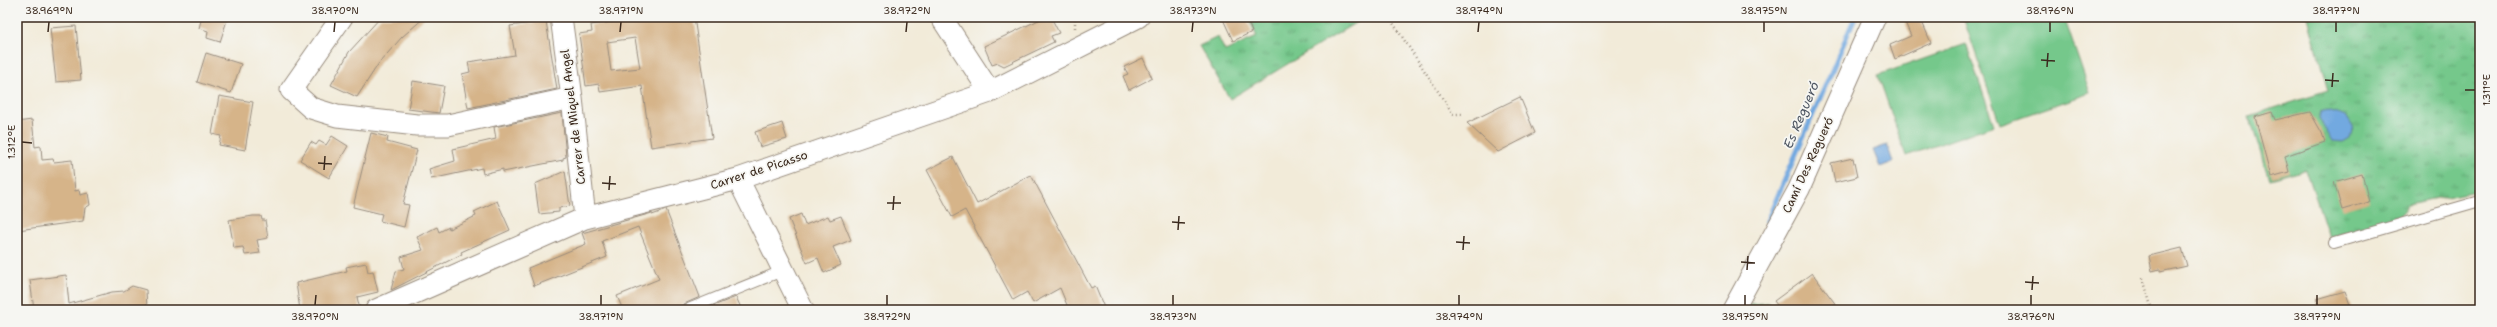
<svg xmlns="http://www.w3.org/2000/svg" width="2497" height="327" viewBox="0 0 2497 327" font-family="'Shantell Sans',sans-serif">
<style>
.grass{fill:url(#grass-tufts);stroke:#587954}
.garden{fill:#74c88b;stroke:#587954}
.water{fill:#72a9e0;stroke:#566a7f}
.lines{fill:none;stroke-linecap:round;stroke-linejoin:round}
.stream{stroke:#72a9e0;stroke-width:5}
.building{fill:#d6b489;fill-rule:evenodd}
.lane-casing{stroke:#968a7c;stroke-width:12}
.street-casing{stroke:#968a7c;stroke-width:23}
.path{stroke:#968a7c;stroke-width:2.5;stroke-dasharray:1 3;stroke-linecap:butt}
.lane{stroke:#fff;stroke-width:10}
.street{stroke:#fff;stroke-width:21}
.ticks{fill:none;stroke:#3b2a1e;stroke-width:1.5}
.labels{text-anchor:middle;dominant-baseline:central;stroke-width:3.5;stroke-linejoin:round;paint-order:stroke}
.street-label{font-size:12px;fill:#3b2a1e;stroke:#f6f6f2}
.water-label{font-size:13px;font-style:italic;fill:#4e5662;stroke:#f6f6f2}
.neatline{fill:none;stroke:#3b2a1e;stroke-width:1.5}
.ticks-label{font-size:10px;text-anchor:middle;fill:#3b2a1e}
</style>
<defs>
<pattern id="grass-tufts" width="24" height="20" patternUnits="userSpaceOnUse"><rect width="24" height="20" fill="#74c88b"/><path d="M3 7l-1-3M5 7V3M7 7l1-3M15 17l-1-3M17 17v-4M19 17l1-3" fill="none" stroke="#60a371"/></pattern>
</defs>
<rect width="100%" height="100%" fill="#f6f6f2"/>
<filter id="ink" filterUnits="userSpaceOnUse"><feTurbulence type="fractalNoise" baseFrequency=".025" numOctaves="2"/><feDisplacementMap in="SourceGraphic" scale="8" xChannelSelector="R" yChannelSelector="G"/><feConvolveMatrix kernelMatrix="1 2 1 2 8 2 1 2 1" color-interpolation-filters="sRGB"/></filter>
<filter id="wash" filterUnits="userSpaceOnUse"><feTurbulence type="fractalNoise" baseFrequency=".012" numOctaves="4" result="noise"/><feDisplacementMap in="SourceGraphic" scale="16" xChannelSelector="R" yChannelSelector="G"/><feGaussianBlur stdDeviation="0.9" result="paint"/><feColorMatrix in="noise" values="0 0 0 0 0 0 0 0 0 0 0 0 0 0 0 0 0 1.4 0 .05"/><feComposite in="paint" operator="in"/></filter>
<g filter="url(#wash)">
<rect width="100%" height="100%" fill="#f2ebd9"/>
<path class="grass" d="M1248 17H1365L1230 99 1199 46 1218 37 1225 51 1257 37Z
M2308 17H2480V190L2408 205 2395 220 2329 237 2306 169 2269 179 2249 116 2328 91Z
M1769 303V310H1745L1748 304Z"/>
<path class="garden" d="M1963 17H2064L2090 93 2000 124Z
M1966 44 1994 125 1906 156 1878 75Z"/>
<path class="water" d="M2327 110 2346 116 2353 127 2350 138 2343 142 2332 141 2319 119 2320 112Z
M1887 145 1893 162 1880 167 1873 150Z"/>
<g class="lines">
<path class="stream" d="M1767 221 1855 17"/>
</g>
<g id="blocks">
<path class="building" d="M202 17H228L220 42 207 38 208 31 199 28Z
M381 17H425L402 37 379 63 357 97 331 85 349 52Z
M632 17H694L712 138 651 147 642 86 600 92 599 84 586 86 579 34 592 32 591 25 632 19ZM635 38 640 68 611 71 607 42Z
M1045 17H1051L1059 33 1051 36 1054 42 1004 66 998 63 992 65 984 46Z
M1222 17H1246L1252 32 1233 41Z
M1911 17H1920L1931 43 1895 59 1890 45 1911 36 1904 20Z
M546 21 557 89 468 108 462 74 470 72 468 62 515 55 510 26Z
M76 26 81 80 56 82 50 28Z
M206 53 241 64 231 93 197 82Z
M1143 58 1152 78 1129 90 1123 76 1128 74 1124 67Z
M413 81 444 86 439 113 408 109Z
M219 96 253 102 245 150 219 145 221 136 212 134Z
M1520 97 1535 133 1498 152 1467 123Z
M2272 112 2275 120 2310 112 2322 133 2325 142 2285 156 2289 172 2271 177 2255 117Z
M562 113 566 157 563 158V160L503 172V169L483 174 482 168 431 179 429 169 455 161 453 149 496 139 494 127Z
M32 120 35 147 41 146 42 160 53 159 54 162 72 160 75 191 79 190 80 195 88 193 90 205 85 208 83 221 18 230 17 122Z
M782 123 787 139 760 147 755 132Z
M371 133 388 137 387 142 417 150 403 204 409 205 404 227 380 221 382 214 353 207Z
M332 136 348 146 329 178 300 160 311 142 316 145 319 141 326 145Z
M953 157 977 204 1031 175 1091 288 1095 286 1105 310H1069L1060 288 1033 303 1027 292 1013 300 965 210 952 217 927 170Z
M1853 158 1857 177 1835 182 1831 163Z
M565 171 570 206 559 208V212L539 214 535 184Z
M2362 174 2369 202 2342 210 2334 182Z
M497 201 510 230 461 252 462 254 391 290 396 271 404 269 401 257 423 250 417 237 437 227 439 232 449 227V229L476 216 474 212Z
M666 210 700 297 684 304 676 310H623L617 296 659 279 638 227 602 241 607 257 534 286 528 268 586 244 582 233 652 213V215Z
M801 214 805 225 828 216 830 220 841 216 851 240 833 247 841 265 824 273 818 258 807 263 789 219Z
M253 216H261L262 220H265L268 238 257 240 260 253 245 255 243 247 234 248 229 220Z
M2182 248 2187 266 2160 272V269L2152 271 2149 256Z
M366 263 368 272 373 271 378 292 357 297 360 310H300L296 283 347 271 346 267Z
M1812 273 1840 310H1781L1774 301Z
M66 275 69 304 112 292 124 291 132 286 146 290 147 309 34 310 30 280Z
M2345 291 2352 310H2320L2317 299Z
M736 297 742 310H703Z"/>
</g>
</g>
<g filter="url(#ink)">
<use href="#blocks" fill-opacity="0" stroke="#968a7c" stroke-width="1"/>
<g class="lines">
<g class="lane-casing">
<path id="lane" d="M2334 243 2480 201
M686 310 782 271"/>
</g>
<g class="street-casing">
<path id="street" d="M342 17 291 90 311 108 337 116 417 125H448L572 98
M561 17 572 98 585 218
M941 17 990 92
M738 179 803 310
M376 310 585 218 738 179 990 92 1138 17
M1733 310 1799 189 1875 17"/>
</g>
<path class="path" d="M1389 17 1453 114H1462
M1075 28V17
M2143 278 2152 310"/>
<use href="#lane" class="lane"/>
<use href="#street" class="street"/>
</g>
</g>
<path class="ticks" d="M48 32 49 22M334 32 335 22M620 32 621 22M906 32 907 22M1192 32 1193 22M1478 32 1479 22M1764 32V22M2050 32V22M2336 32V22M2041 60 2055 61M2047 67 2048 53M2325 80 2339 81M2332 87 2333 73M2465 90H2475M22 142 32 143M318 163 332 164M324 170 325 156M602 183 616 184M609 190 610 176M887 203H901M893 210 894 196M1172 222 1185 223M1178 230 1179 216M1456 242 1470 243M1463 250 1464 236M1741 262 1755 263M1747 270 1748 256M2025 282 2039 283M2032 290 2033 276M315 305 316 295M601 305V295M887 305V295M1173 305V295M1459 305V295M1745 305V295M2031 305V295M2317 305V295"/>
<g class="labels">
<g class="street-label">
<text transform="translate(573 117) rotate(-97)">Carrer de Miquel Angel</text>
<text transform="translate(1808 165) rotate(-65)">Camí Des Regueró</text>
<text transform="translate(759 170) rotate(-18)">Carrer de Picasso</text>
</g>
<g class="water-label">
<text transform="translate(1801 115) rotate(-67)">Es Regueró</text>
</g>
</g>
<rect width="2497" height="327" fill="none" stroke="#f6f6f2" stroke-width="44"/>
<rect x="22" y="22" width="2453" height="283" class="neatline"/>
<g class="ticks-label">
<text x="49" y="14">38.969°N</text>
<text x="335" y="14">38.970°N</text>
<text x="621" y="14">38.971°N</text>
<text x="907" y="14">38.972°N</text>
<text x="1193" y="14">38.973°N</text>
<text x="1479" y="14">38.974°N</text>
<text x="1764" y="14">38.975°N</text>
<text x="2050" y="14">38.976°N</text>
<text x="2336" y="14">38.977°N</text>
<text transform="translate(2486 90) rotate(-90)" y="4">1.311°E</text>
<text transform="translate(11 142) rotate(-90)" y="4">1.312°E</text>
<text x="315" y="320">38.970°N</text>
<text x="601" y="320">38.971°N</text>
<text x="887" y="320">38.972°N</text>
<text x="1173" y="320">38.973°N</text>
<text x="1459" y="320">38.974°N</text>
<text x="1745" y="320">38.975°N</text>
<text x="2031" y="320">38.976°N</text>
<text x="2317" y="320">38.977°N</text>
</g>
</svg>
